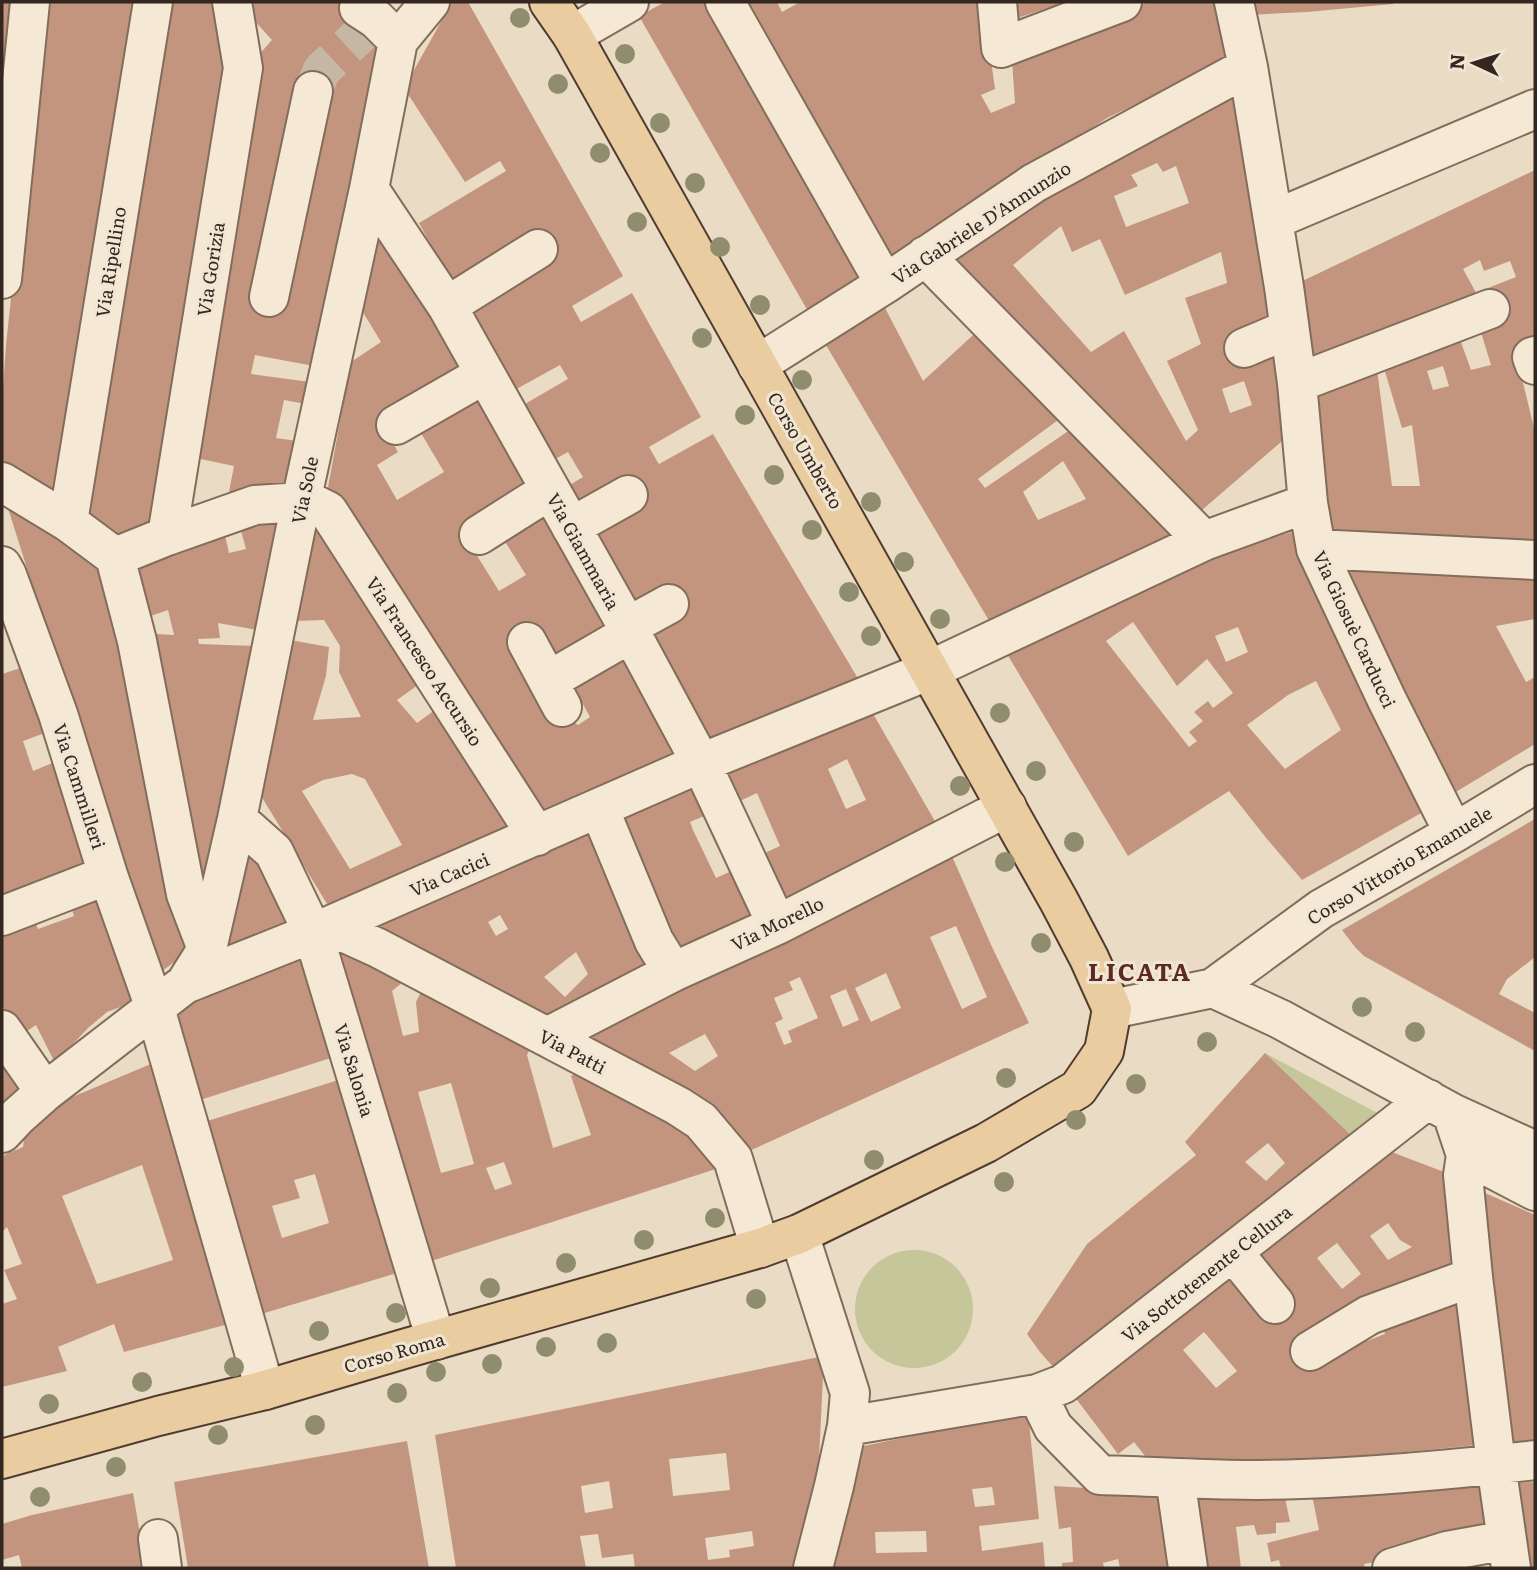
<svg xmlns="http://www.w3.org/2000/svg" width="1537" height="1570" viewBox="0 0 1537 1570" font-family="Literata,serif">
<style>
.green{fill:#c5c699}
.building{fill:#c4957e;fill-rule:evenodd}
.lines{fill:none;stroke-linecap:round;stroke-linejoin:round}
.minor-tunnel{stroke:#c5b7a3;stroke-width:38;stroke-dasharray:38 19;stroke-linecap:butt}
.minor-casing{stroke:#826d5c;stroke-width:42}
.major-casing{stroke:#503c30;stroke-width:42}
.minor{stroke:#f5e9d6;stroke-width:38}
.major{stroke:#e9cc9f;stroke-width:38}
.tree{fill:#908d6e}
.labels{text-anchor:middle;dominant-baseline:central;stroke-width:6;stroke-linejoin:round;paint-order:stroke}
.street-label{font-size:18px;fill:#33271f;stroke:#f1e6d3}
.district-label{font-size:24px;font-weight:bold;letter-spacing:2px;fill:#5c2923;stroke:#f1e6d3}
</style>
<rect width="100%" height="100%" fill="#e9dbc4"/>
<path class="green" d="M1265 1053 1383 1116 1354 1138Z
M855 1309a59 59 0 1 1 118 0a59 59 0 1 1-118 0Z"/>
<path class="building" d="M2 2H17L2 124Z
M51 2H136L56 507 2 473V404L6 345 27 148Z
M170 2H224L232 52 150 536 114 548 79 523Z
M240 2H367L346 18 382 52 314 366 255 355 251 374 310 382 306 404 284 400 276 438 297 441 287 489 250 494 229 492 234 466 191 457 262 61 256 58 272 40 240 5Z
M452 2H468L623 276 572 306 581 322 632 293 701 417 649 447 657 461 659 464 713 434 860 682 708 747 563 489 583 477 578 469 568 452 550 462 518 408 568 379 560 365 511 392 419 223 506 171 500 161 465 182 404 88Z
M665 2H713L870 279 809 313 639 16Z
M739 2H777L782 12 800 2H983L995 89 981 95 991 113 1015 103 1012 61 1148 2H1220L1232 65 1164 91 1107 118 888 265Z
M1007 2H1066L1008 21Z
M1246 2H1393V4L1307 12 1247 15Z
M1238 84 1296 429 1195 516 942 257ZM1157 163 1163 172 1176 166 1189 203 1126 227 1114 196 1138 186 1131 175ZM1061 226 1072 252 1100 239 1125 295 1221 252 1227 283 1185 298 1201 344 1167 361 1198 430 1186 441 1124 331 1091 352 1013 265ZM1244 381 1252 405 1230 413 1222 389Z
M1535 170V345L1517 358 1534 428H1535V545L1324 528 1311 387 1377 369 1392 486H1420L1412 425 1402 428 1383 365 1457 331 1471 370 1491 365 1480 329 1504 322 1488 288 1516 277 1510 261 1484 271 1480 260 1463 269 1479 298 1309 367 1294 285ZM1443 366 1449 386 1433 390 1427 371Z
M379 230 467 366 379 418 398 452 377 465 397 500 444 472 418 428 483 390 536 488 463 533 499 591 526 575 499 532 545 503 615 630 552 664 529 623 508 635 548 706 578 725 590 717 573 686 630 654 686 758 545 819 328 487 351 362 381 342 361 309Z
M883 304 923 381 984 325 1069 412 978 479 985 488 1080 423 1185 534 991 624 823 340ZM1063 461 1086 499 1038 520 1023 492Z
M2 489 98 552 165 816 151 821 167 862 194 948 155 976Z
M318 515 429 677 397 700 417 723 443 704 522 828 332 912 258 791 290 640 329 647 326 676 313 720 361 717 339 672 340 646 324 620 295 621ZM352 774 365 779 402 845 350 869 302 791 323 780Z
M281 518 258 630 218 623 220 638 198 639 199 644 255 646 207 888 194 892 158 668 157 634 174 635 168 610 145 618 128 566 224 531 229 553 246 549 240 527Z
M1291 532 1432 807 1302 880 1267 839 1229 791 1128 856 1004 649 1161 574ZM1133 622 1177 686 1207 659 1233 693 1213 708 1208 701 1194 712 1203 721 1189 732 1197 741 1189 747 1106 641ZM1238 627 1248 652 1226 662 1215 636ZM1316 681 1341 730 1285 769 1247 725 1288 695Z
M1428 567 1535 571V619L1496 626 1526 682 1535 677V744L1446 798 1338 573Z
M33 664 53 730 23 741 33 771 62 759 91 859 2 898V674Z
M868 705 940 830 783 910 758 856 780 846 757 793 729 806 713 769ZM847 759 866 800 846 809 828 769Z
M702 775 718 810 690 822 693 830 716 878 743 866 767 920 678 959 612 814Z
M1535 819V957L1507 979 1499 994 1535 1013V1051L1364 956 1355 947 1342 930Z
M592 826 658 966 546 1029 359 927ZM500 915 508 929 496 936 488 922ZM576 952 588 974 565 997 544 977Z
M246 852H262L296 930 234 954 228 943Z
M951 854 992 947 1029 1023 747 1152 570 1037ZM956 926 987 997 962 1009 930 937ZM886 973 901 1008 871 1022 855 988ZM800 977 818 1018 788 1031 792 1042 784 1045 775 1023 783 1019 774 998 793 990 789 982ZM846 989 859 1020 843 1027 830 996ZM705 1034 718 1056 695 1071 669 1053Z
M103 889 140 1000 107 1012 88 1028 55 1063 36 1025 21 1035 2 1006V937L35 921 38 929 74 916 70 904Z
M330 941 409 977 392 991 403 1036 419 1032 416 1002 424 986 535 1039 527 1055 553 1148 591 1135 571 1076 584 1068 678 1115 719 1168 428 1262ZM451 1083 474 1164 441 1173 418 1092ZM504 1162 512 1184 495 1190 486 1168Z
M303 951 340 1055 197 1101 168 1010Z
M2 1049 30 1092 2 1120Z
M1265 1053 1354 1138 1056 1370 1040 1352 1027 1334 1087 1244 1196 1155 1185 1142ZM1268 1143 1285 1163 1266 1181 1245 1162Z
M158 1061 236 1322 124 1352 114 1324 58 1347 67 1371 2 1387V1304L17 1299 4 1270 22 1264 7 1227 2 1232V1156L23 1147 27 1116ZM142 1165 173 1260 97 1284 62 1196Z
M348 1077 407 1270 258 1315 201 1123ZM315 1174 329 1223 282 1238 272 1206 300 1198 294 1180Z
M1389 1151 1452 1175 1463 1257 1355 1314 1302 1366 1385 1334 1380 1319 1465 1292 1487 1444 1315 1461 1153 1466 1134 1442 1118 1454 1071 1392 1250 1259ZM1388 1223 1400 1240 1412 1247 1388 1260 1370 1236ZM1337 1243 1361 1274 1342 1289 1317 1258ZM1204 1332 1237 1371 1216 1388 1183 1350Z
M1476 1189 1535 1215V1441L1506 1444Z
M824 1356 818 1479 796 1568H635L633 1554 602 1558 598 1534 580 1536 586 1568H456L435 1435ZM726 1453 730 1490 673 1496 669 1459ZM609 1481 613 1508 585 1513 581 1486ZM752 1531 754 1546 729 1550 730 1557 708 1560 705 1538Z
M1028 1412 1039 1519 979 1526 982 1551 1043 1542 1045 1568H829L854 1448ZM992 1487 995 1505 975 1507 972 1489ZM926 1531 927 1552 876 1553 875 1532Z
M407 1441 429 1568H188L174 1482Z
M1535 1482V1568H1527L1515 1483Z
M1491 1483 1497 1531 1429 1536 1432 1551 1364 1564 1365 1568H1281L1279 1560 1271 1562 1267 1543 1319 1530 1312 1495Z
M1054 1486 1167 1493 1180 1568H1120L1118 1559 1103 1563 1104 1568H1062V1563L1073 1562 1071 1527 1059 1529Z
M1186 1491 1284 1493 1290 1522 1276 1523V1533L1257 1535 1254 1525 1236 1527 1241 1568H1198Z
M133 1493 146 1568H22L19 1555 2 1560V1524L32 1515Z"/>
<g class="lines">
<path class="minor-tunnel" d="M313 91 322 70 362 33"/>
<g class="minor-casing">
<path id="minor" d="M725 2 885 284
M997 2 1001 48 1122 2
M1234 2 1248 67 1284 287 1297 383 1308 503 1316 549 1387 700 1454 833
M359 8 376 19 398 41
M572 35 629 2
M369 189 447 306 631 633 701 763 777 925
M1273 220 1535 109
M925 256 1204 541
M2 279 30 2
M269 297 313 91
M447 306 538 249
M1244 348 1289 329
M1535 356 1532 357 1535 365
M757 365 885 284 1034 183 1248 67
M1297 383 1490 309
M396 425 485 374
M2 482 68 522 115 557 167 536 255 505 301 502 314 504 328 511 537 836
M68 522 153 2
M571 527 628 495
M479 535 550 490
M167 536 243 68 232 2
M1316 549 1535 560
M115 557 137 641 186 894 207 949
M2 566 7 575 58 714 108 875 155 1008 265 1390
M627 627 669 604
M527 642 562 707
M548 681 631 633
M599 808 654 941 673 972
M237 819 274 852 313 933 436 1340
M2 916 108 875
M313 933H345L378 948 678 1106 701 1121 733 1159 760 1248
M185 984 207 949 237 819 301 502 369 189 398 41 430 2
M1213 988 1280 1019 1452 1113 1535 1151
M1112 1009 1213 988 1321 909 1454 833 1535 784
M2 1030 45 1092
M547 1037 673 972 777 925 1007 807
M1452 1113 1466 1155 1463 1175 1473 1277 1496 1464 1511 1568
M2 1133 18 1116 45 1092 185 984 313 933 701 763 930 670 1204 541 1308 503
M1466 1155 1535 1191
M799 1234 850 1393 847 1426 834 1486 813 1568
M1233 1252 1275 1304
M1310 1351 1369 1315 1473 1277
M1037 1394 1053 1427 1100 1475C1167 1477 1235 1482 1302 1479 1380 1476 1458 1469 1535 1460
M847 1426 1037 1394 1063 1384 1428 1099
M1175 1478 1188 1568
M158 1539 162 1568
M1392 1568 1447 1551 1507 1540"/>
</g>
<g class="major-casing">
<path id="major" d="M2 1459 158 1416 265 1390 407 1348 760 1248 799 1234 986 1143 1078 1089 1104 1051 1112 1009 1089 958 1059 901 572 35 549 2"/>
</g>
<use href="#minor" class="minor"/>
<use href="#major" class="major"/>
</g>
<g class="tree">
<circle cx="520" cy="18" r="10"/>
<circle cx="625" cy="54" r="10"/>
<circle cx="558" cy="84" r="10"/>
<circle cx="660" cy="123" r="10"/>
<circle cx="600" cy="153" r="10"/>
<circle cx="695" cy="183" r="10"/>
<circle cx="637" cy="222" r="10"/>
<circle cx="720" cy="247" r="10"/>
<circle cx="760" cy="305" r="10"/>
<circle cx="702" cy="338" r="10"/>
<circle cx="802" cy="380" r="10"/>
<circle cx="745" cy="415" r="10"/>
<circle cx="774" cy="475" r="10"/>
<circle cx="871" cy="502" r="10"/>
<circle cx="812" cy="530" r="10"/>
<circle cx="904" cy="562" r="10"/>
<circle cx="849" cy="592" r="10"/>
<circle cx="940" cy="619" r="10"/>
<circle cx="871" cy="636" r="10"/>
<circle cx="1000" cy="713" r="10"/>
<circle cx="1036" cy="771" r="10"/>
<circle cx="960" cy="786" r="10"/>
<circle cx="1074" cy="842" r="10"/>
<circle cx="1005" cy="862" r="10"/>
<circle cx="1041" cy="943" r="10"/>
<circle cx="1362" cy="1007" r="10"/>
<circle cx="1415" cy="1032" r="10"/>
<circle cx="1207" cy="1042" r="10"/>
<circle cx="1006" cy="1078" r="10"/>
<circle cx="1136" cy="1084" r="10"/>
<circle cx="1076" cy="1120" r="10"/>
<circle cx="874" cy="1160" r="10"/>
<circle cx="1004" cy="1182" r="10"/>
<circle cx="715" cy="1218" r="10"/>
<circle cx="644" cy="1240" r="10"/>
<circle cx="566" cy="1263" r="10"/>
<circle cx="490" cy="1288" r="10"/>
<circle cx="756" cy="1299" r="10"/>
<circle cx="396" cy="1313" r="10"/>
<circle cx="319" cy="1331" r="10"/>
<circle cx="607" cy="1343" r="10"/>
<circle cx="546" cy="1347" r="10"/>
<circle cx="492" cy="1364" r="10"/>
<circle cx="234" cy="1367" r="10"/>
<circle cx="436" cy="1372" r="10"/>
<circle cx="142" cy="1382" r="10"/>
<circle cx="397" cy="1393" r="10"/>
<circle cx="49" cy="1404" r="10"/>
<circle cx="315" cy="1425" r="10"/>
<circle cx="218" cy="1435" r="10"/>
<circle cx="116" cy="1467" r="10"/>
<circle cx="40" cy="1497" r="10"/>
</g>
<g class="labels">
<g class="street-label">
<text transform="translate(981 222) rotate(-33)">Via Gabriele D'Annunzio</text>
<text transform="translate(110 262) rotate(-81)">Via Ripellino</text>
<text transform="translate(210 269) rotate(-81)">Via Gorizia</text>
<text transform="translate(806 450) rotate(60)">Corso Umberto</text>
<text transform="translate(304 490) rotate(-78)">Via Sole</text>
<text transform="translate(584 551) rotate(61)">Via Giammaria</text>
<text transform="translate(1355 629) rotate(65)">Via Giosuè Carducci</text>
<text transform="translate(425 661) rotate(57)">Via Francesco Accursio</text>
<text transform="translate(80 786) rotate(72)">Via Cammilleri</text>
<text transform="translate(1399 865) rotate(-31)">Corso Vittorio Emanuele</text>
<text transform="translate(449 874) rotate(-23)">Via Cacici</text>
<text transform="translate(777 923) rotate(-26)">Via Morello</text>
<text transform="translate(573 1051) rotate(28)">Via Patti</text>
<text transform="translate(355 1070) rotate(73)">Via Salonia</text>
<text transform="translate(1206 1273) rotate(-38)">Via Sottotenente Cellura</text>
<text transform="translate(394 1352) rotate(-16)">Corso Roma</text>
</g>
<g class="district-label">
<text x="1140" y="970">LICATA</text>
</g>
</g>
<rect width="1537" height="1570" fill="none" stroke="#33271f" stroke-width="7"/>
<g transform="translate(1474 63) rotate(274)" stroke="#f1e6d3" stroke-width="5" paint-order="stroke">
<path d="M0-5L12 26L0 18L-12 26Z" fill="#33271f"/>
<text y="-10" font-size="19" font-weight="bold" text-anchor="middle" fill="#33271f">N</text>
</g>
</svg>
